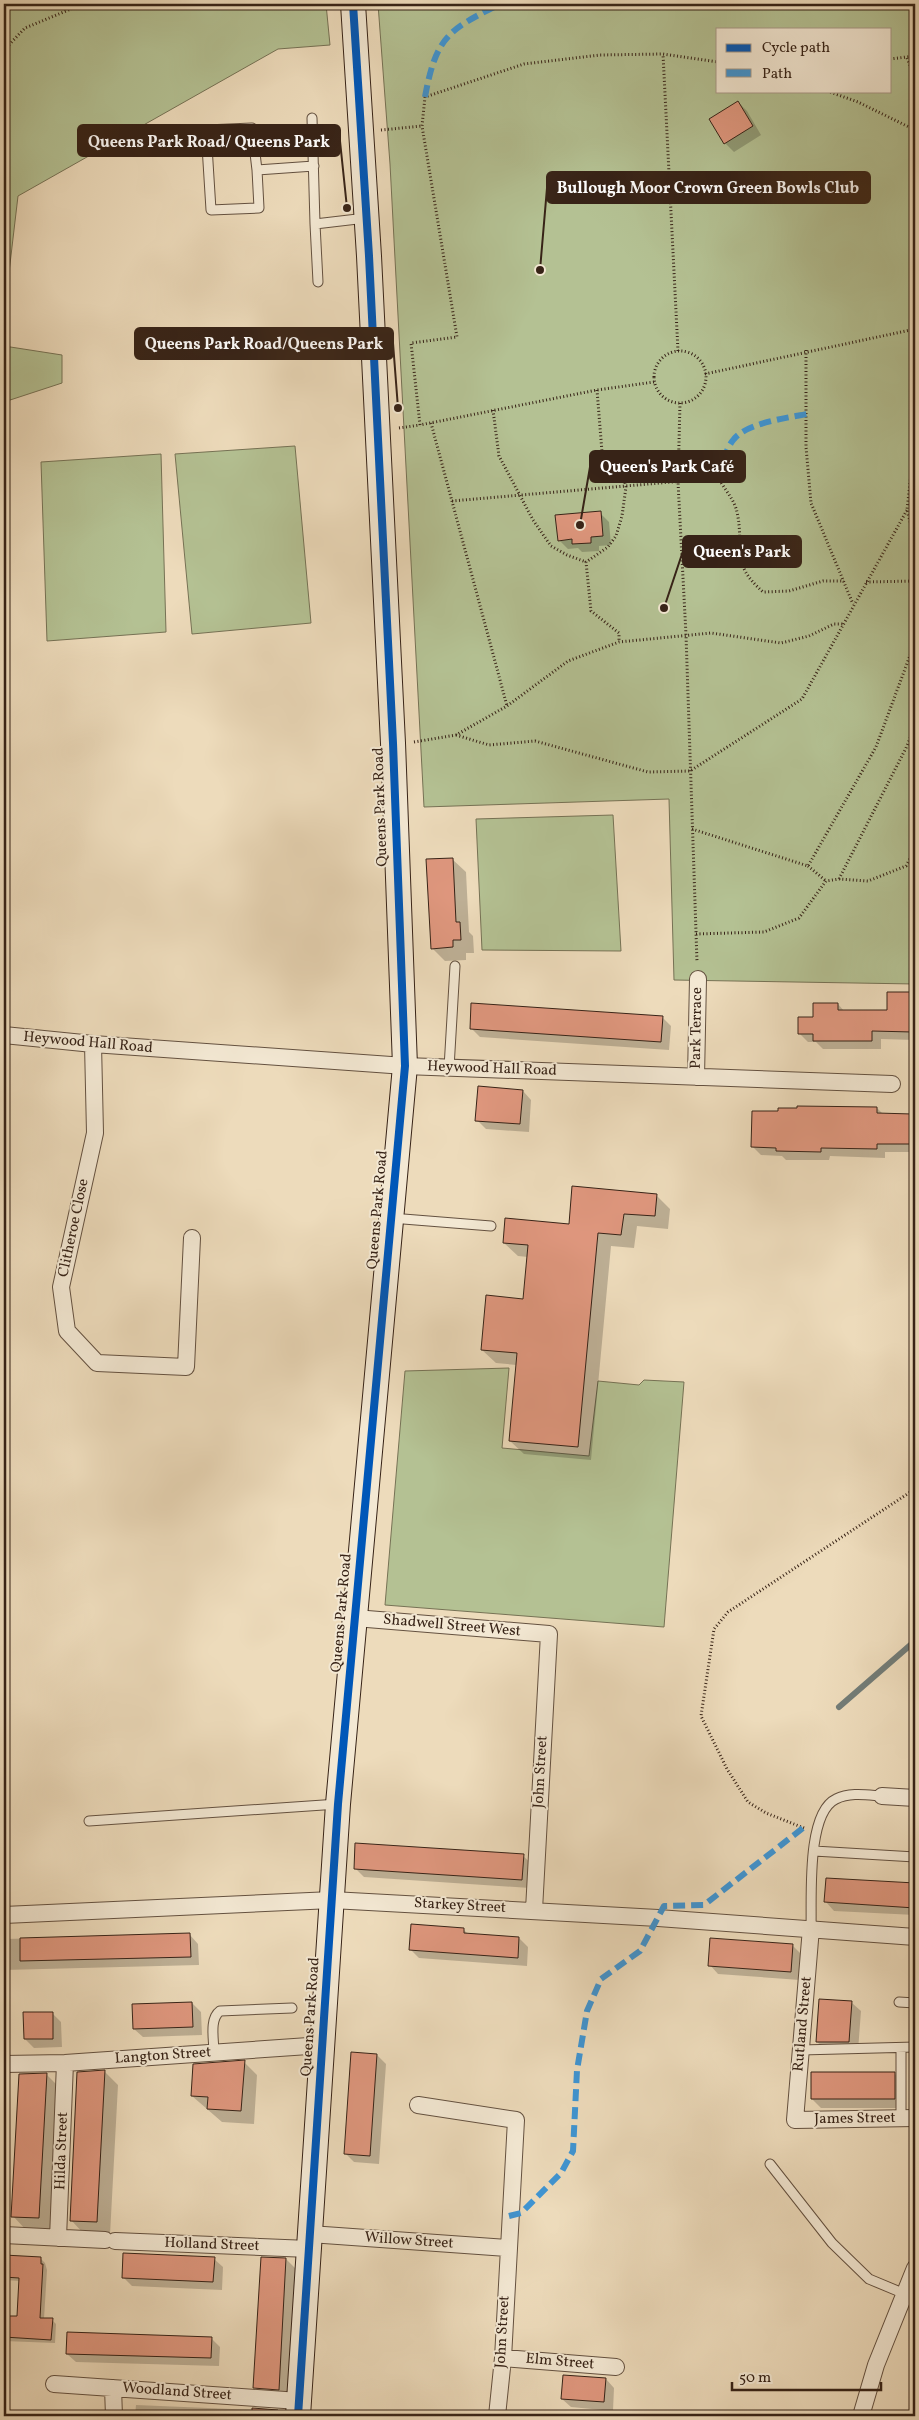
<svg xmlns="http://www.w3.org/2000/svg" width="919" height="2420" viewBox="0 0 919 2420" font-family="Vollkorn,serif">
<style>
.green{fill:#b4c193;stroke:#767255;fill-rule:evenodd}
.shadow{fill:#0003}
.lines{fill:none;stroke-linecap:round;stroke-linejoin:round}
.stream{stroke:#737d78;stroke-width:6}
.building{fill:#df977e;stroke:#372317}
.lane-casing{stroke:#645140;stroke-width:11}
.street-casing{stroke:#645140;stroke-width:18}
.secondary-casing{stroke:#372317;stroke-width:26}
.path{stroke:#372317;stroke-width:3;stroke-dasharray:1 2.5;stroke-linecap:butt}
.lane{stroke:#f3e8d3;stroke-width:9}
.street{stroke:#f3e8d3;stroke-width:16}
.secondary{stroke:#f3e8d3;stroke-width:24}
.quiet{stroke:#3e95d4;stroke-width:6;stroke-dasharray:12 6;stroke-linecap:butt}
.cycleway-casing{stroke:#f3e8d3;stroke-width:11}
.cycleway{stroke:#0057b8;stroke-width:8}
.labels{text-anchor:middle;dominant-baseline:central;stroke-width:4;stroke-linejoin:round;paint-order:stroke}
.street-label{font-size:15px;fill:#372317;stroke:#f3e8d3}
.leader{fill:none;stroke:#372317;stroke-width:2}
.callout-dot{fill:#372317;stroke:#f3e8d3;stroke-width:2}
.callout{fill:#372317;stroke:#372317;stroke-width:2}
.callout-label{font-size:16px;text-anchor:middle;font-weight:bold;fill:#fff}
</style>
<rect width="100%" height="100%" fill="#eddbbb"/>
<filter id="stains"><feTurbulence type="fractalNoise" baseFrequency=".004" numOctaves="4"/><feColorMatrix values="0 0 0 0 .2 0 0 0 0 .09 0 0 0 0 .02 0 0 0 .5 -.17"/></filter>
<radialGradient id="worn" r=".72"><stop offset=".6" stop-color="#630" stop-opacity="0"/><stop offset="1" stop-color="#630" stop-opacity=".3"/></radialGradient>
<path class="green" d="M4 4H326L330 45 278 49 18 196 4 315Z
M378 4H915V984L674 980 669 799 424 807 390 164ZM718 29H890V91H718Z
M4 346 62 355V383L4 402Z
M295 446 311 623 192 634 175 454Z
M161 454 166 632 47 641 41 462Z
M4 616 9 674 4 675Z
M613 815 621 951 482 950 476 819Z
M509 1368 502 1448 589 1456 598 1381 639 1385 644 1380 684 1382 664 1627 385 1605 405 1371Z"/>
<path class="shadow" d="M738 102 747 111 761 135 734 152 725 143Z
M600 513 609 522 611 545 599 546V551L582 552 578 548 568 549 559 540Z
M452 859 466 872 469 932 473 936 474 953H466V960L445 961 432 948Z
M888 993H915V1040L881 1039V1049H823L816 1042H808L799 1033 814 1018 838 1004 844 1011H888Z
M662 1017 671 1026 669 1050 480 1037 471 1028Z
M523 1091 531 1100 529 1132 486 1129 477 1120Z
M877 1108 883 1114 911 1115 915 1119V1152H885V1158L830 1156 829 1160H786L782 1156 761 1155 752 1146Z
M656 1195 670 1209 668 1229 637 1226 634 1248 611 1246 591 1460 524 1454 510 1441 517 1365 496 1363 482 1350 525 1300 528 1257 518 1256 504 1243 570 1225Z
M523 1856 532 1864 530 1888 364 1877 355 1868Z
M827 1879 915 1884V1915L834 1911 826 1902Z
M463 1929 469 1935 519 1938 528 1947 527 1966 419 1958 410 1949Z
M190 1935 198 1944 199 1965 4 1970V1939Z
M793 1946 801 1954 800 1980 718 1974 710 1965Z
M192 2003 201 2012 202 2035 143 2037 134 2029Z
M852 2003 861 2011 858 2051 826 2050 817 2042Z
M52 2013 61 2022 62 2047 34 2048 25 2039Z
M377 2055 386 2064 379 2164 354 2162 346 2154Z
M244 2062 257 2075 254 2124 222 2122 192 2096Z
M105 2072 118 2085 110 2235 84 2234 71 2220Z
M894 2073 903 2082V2108H821L812 2099Z
M47 2075 60 2088 52 2231 26 2230 13 2216Z
M4 2256 41 2259 45 2263 47 2270 44 2319 52 2320 56 2324 55 2343 4 2341V2317L18 2318 20 2281 4 2280Z
M214 2259 223 2267 222 2290 132 2286 123 2277Z
M286 2259 295 2268 288 2398 264 2396 255 2387Z
M211 2338 220 2347 219 2366 76 2362 67 2354Z
M606 2379 614 2388 613 2411 571 2407 562 2399Z
M136 2405 280 2411 285 2416H135Z"/>
<g class="lines">
<path class="stream" d="M839 1707 915 1641"/>
</g>
<path class="building" d="M738 101 753 126 724 144 709 119Z
M601 511 603 536 591 537V543L572 544V539L558 541 555 515Z
M453 858 456 922H460L461 940H453V947L431 949 426 859Z
M887 992H915V1027H912V1032L872 1031V1041H813V1034H798V1017H813V1003H838V1010H887Z
M471 1003 663 1016 661 1042 470 1029Z
M478 1086 523 1090 520 1124 475 1121Z
M797 1106 877 1107V1113L912 1114 911 1144H877V1149L821 1148V1152L776 1151V1148L751 1147 752 1111H778V1108H797Z
M572 1186 657 1194 655 1216 624 1214 621 1235 598 1233 578 1447 509 1441 517 1353 481 1350 486 1295 523 1299 528 1245 503 1243 505 1218 569 1224Z
M355 1843 524 1854 522 1880 354 1869Z
M826 1878 915 1883V1908L824 1902Z
M411 1924 464 1928V1933L519 1937 518 1958 409 1950Z
M190 1933 191 1957 20 1961V1938Z
M710 1938 793 1944 791 1972 708 1966Z
M819 1999 852 2001 849 2042H816Z
M192 2002 193 2027 133 2029 132 2004Z
M23 2012H53V2039H24Z
M351 2052 377 2054 370 2156 344 2154Z
M245 2060 241 2111 207 2109 208 2097 191 2096 193 2064Z
M105 2070 97 2222 70 2221 77 2072Z
M811 2072H895V2099H811Z
M47 2073 39 2218 11 2217 19 2074Z
M123 2253 215 2257 213 2282 122 2278Z
M4 2255 41 2257V2264H43L40 2318H53L51 2340 4 2337V2316H17L19 2278 4 2277Z
M261 2257 286 2258 279 2390 253 2388Z
M67 2332 212 2337 211 2358 66 2354Z
M563 2375 606 2378 604 2402 561 2399Z
M252 2408 278 2410V2416H252Z"/>
<g class="lines">
<g class="lane-casing">
<path id="lane" d="M312 118 315 224
M257 170 252 128 206 130 211 210 259 208 257 170 314 166
M318 282 315 224 366 218
M449 1068 455 966
M391 1218 491 1226
M89 1821 338 1804
M814 1851 915 1857
M811 1928C812 1899 806 1813 836 1799 850 1792 867 1795 882 1796
M899 2002 915 2003
M801 2050 915 2047
M214 2053C214 2040 209 2019 220 2011L292 2008
M901 2118V2048
M770 2164 832 2243 869 2279 905 2294"/>
</g>
<g class="street-casing">
<path id="street" d="M4 1035 93 1044 405 1066 892 1084
M93 1044 95 1133 61 1287 67 1331 97 1363 186 1367 192 1238
M696 1077 698 979
M355 1618 549 1634 534 1910
M882 1796 915 1798
M4 1915 332 1900 658 1918 915 1937
M811 1928 795 2120 915 2118
M4 2064 65 2063 323 2045
M418 2105 516 2120 503 2358 497 2416
M310 2234 507 2248
M4 2235 105 2240
M58 2238 65 2063
M115 2241 309 2249
M503 2358 616 2367
M54 2384 299 2401
M113 2388 114 2416
M861 2416 876 2365 915 2268"/>
</g>
<g class="secondary-casing">
<path id="secondary" d="M298 2416 338 1804 405 1066 393 743 369 256 353 4"/>
</g>
<path class="path" d="M4 50 25 28 83 4
M907 58 915 77
M890 59 915 56
M827 91 858 102 915 130
M381 130 422 126
M806 350V447L811 503 853 604
M678 351 663 54 718 62
M654 377a26 26 0 1 1 52 0a26 26 0 1 1-52 0Z
M705 374 915 329
M654 382 597 390 420 425 411 343 457 337 422 126 425 97 524 64 600 55 663 54
M597 390 602 452 623 474 626 487 622 516 616 536 608 547 586 562 591 611 619 633V642
M680 403 678 482 686 635 697 962
M493 410 499 456 533 520 551 546 567 555 586 562
M431 423 507 706
M399 428 420 425
M915 438 907 510 915 540
M452 501 718 478C724 488 735 501 737 512 745 549 729 562 763 592L789 591 823 581H844
M866 582 915 581
M456 735 489 745 535 741 648 772 690 771 802 699 907 510 915 509
M414 742 456 735 507 706 568 661 619 642 711 633 781 643 809 636 834 624H843
M692 829 808 866 876 747 915 642
M808 866 826 881
M839 879 906 748 915 726
M696 934 764 932 799 918 826 881 839 879 868 881 906 866 915 849
M804 1828 766 1813 748 1802 727 1769 701 1716 714 1629 728 1612 915 1489"/>
<use href="#lane" class="lane"/>
<use href="#street" class="street"/>
<use href="#secondary" class="secondary"/>
<path class="quiet" d="M425 97C436 37 448 30 500 4
M718 478C723 466 725 449 734 439 747 423 787 418 807 414
M509 2216 521 2213 561 2173 573 2151 577 2070 587 2011 601 1979 640 1951 664 1906 704 1905 803 1828"/>
<g class="cycleway-casing">
<path id="cycleway" d="M298 2416 338 1804 405 1066 393 743 369 256 353 4"/>
</g>
<use href="#cycleway" class="cycleway"/>
</g>
<g class="labels">
<g class="street-label">
<text transform="translate(381 807) rotate(-92)">Queens Park Road</text>
<text transform="translate(697 1028) rotate(-89)">Park Terrace</text>
<text transform="translate(88 1043) rotate(5)">Heywood Hall Road</text>
<text transform="translate(492 1069) rotate(2)">Heywood Hall Road</text>
<text transform="translate(378 1210) rotate(-85)">Queens Park Road</text>
<text transform="translate(74 1228) rotate(-78)">Clitheroe Close</text>
<text transform="translate(342 1613) rotate(-85)">Queens Park Road</text>
<text transform="translate(452 1626) rotate(5)">Shadwell Street West</text>
<text transform="translate(541 1772) rotate(-87)">John Street</text>
<text transform="translate(460 1906) rotate(3)">Starkey Street</text>
<text transform="translate(311 2017) rotate(-86)">Queens Park Road</text>
<text transform="translate(803 2024) rotate(-85)">Rutland Street</text>
<text transform="translate(163 2056) rotate(-4)">Langton Street</text>
<text transform="translate(855 2119) rotate(-1)">James Street</text>
<text transform="translate(62 2151) rotate(-88)">Hilda Street</text>
<text transform="translate(409 2241) rotate(4)">Willow Street</text>
<text transform="translate(212 2245) rotate(2)">Holland Street</text>
<text transform="translate(503 2332) rotate(-87)">John Street</text>
<text transform="translate(560 2362) rotate(5)">Elm Street</text>
<text transform="translate(177 2392) rotate(4)">Woodland Street</text>
</g>
</g>
<path class="leader" d="M347 208L340 141M540 270L547 188M398 408L393 343M580 525L590 467M664 608L683 551"/>
<g class="callout-dot">
<circle cx="347" cy="208" r="5"/>
<circle cx="540" cy="270" r="5"/>
<circle cx="398" cy="408" r="5"/>
<circle cx="580" cy="525" r="5"/>
<circle cx="664" cy="608" r="5"/>
</g>
<g class="callout">
<rect x="78" y="125" width="262" height="31" rx="5"/>
<rect x="547" y="172" width="323" height="31" rx="5"/>
<rect x="135" y="328" width="258" height="31" rx="5"/>
<rect x="590" y="451" width="155" height="31" rx="5"/>
<rect x="683" y="536" width="118" height="31" rx="5"/>
</g>
<g class="callout-label">
<text x="209" y="147">Queens Park Road/ Queens Park</text>
<text x="708" y="193">Bullough Moor Crown Green Bowls Club</text>
<text x="264" y="349">Queens Park Road/Queens Park</text>
<text x="667" y="472">Queen's Park Café</text>
<text x="742" y="557">Queen's Park</text>
</g>
<rect width="919" height="2420" fill="none" stroke="#eddbbb" stroke-width="20"/>
<rect x="5" y="5" width="909" height="2410" fill="none" stroke="#372317" stroke-width="2.5"/>
<rect x="10" y="10" width="899" height="2400" fill="none" stroke="#372317"/>
<rect x="716" y="28" width="175" height="65" fill="#f3e8d3" stroke="#a89988"/>
<rect x="726" y="44" width="25" height="8" fill="#0057b8" stroke="#a89988"/>
<text x="762" y="52" font-size="15" fill="#372317">Cycle path</text>
<rect x="726" y="69" width="25" height="8" fill="#3e95d4" stroke="#a89988"/>
<text x="762" y="78" font-size="15" fill="#372317">Path</text>
<path d="M732 2382v8h149v-8" fill="none" stroke="#372317" stroke-width="2.5"/>
<text x="739" y="2382" font-size="15" fill="#372317" stroke="#f3e8d3" stroke-width="4" paint-order="stroke">50 m</text>
<rect width="100%" height="100%" filter="url(#stains)"/>
<rect width="100%" height="100%" fill="url(#worn)"/>
</svg>
